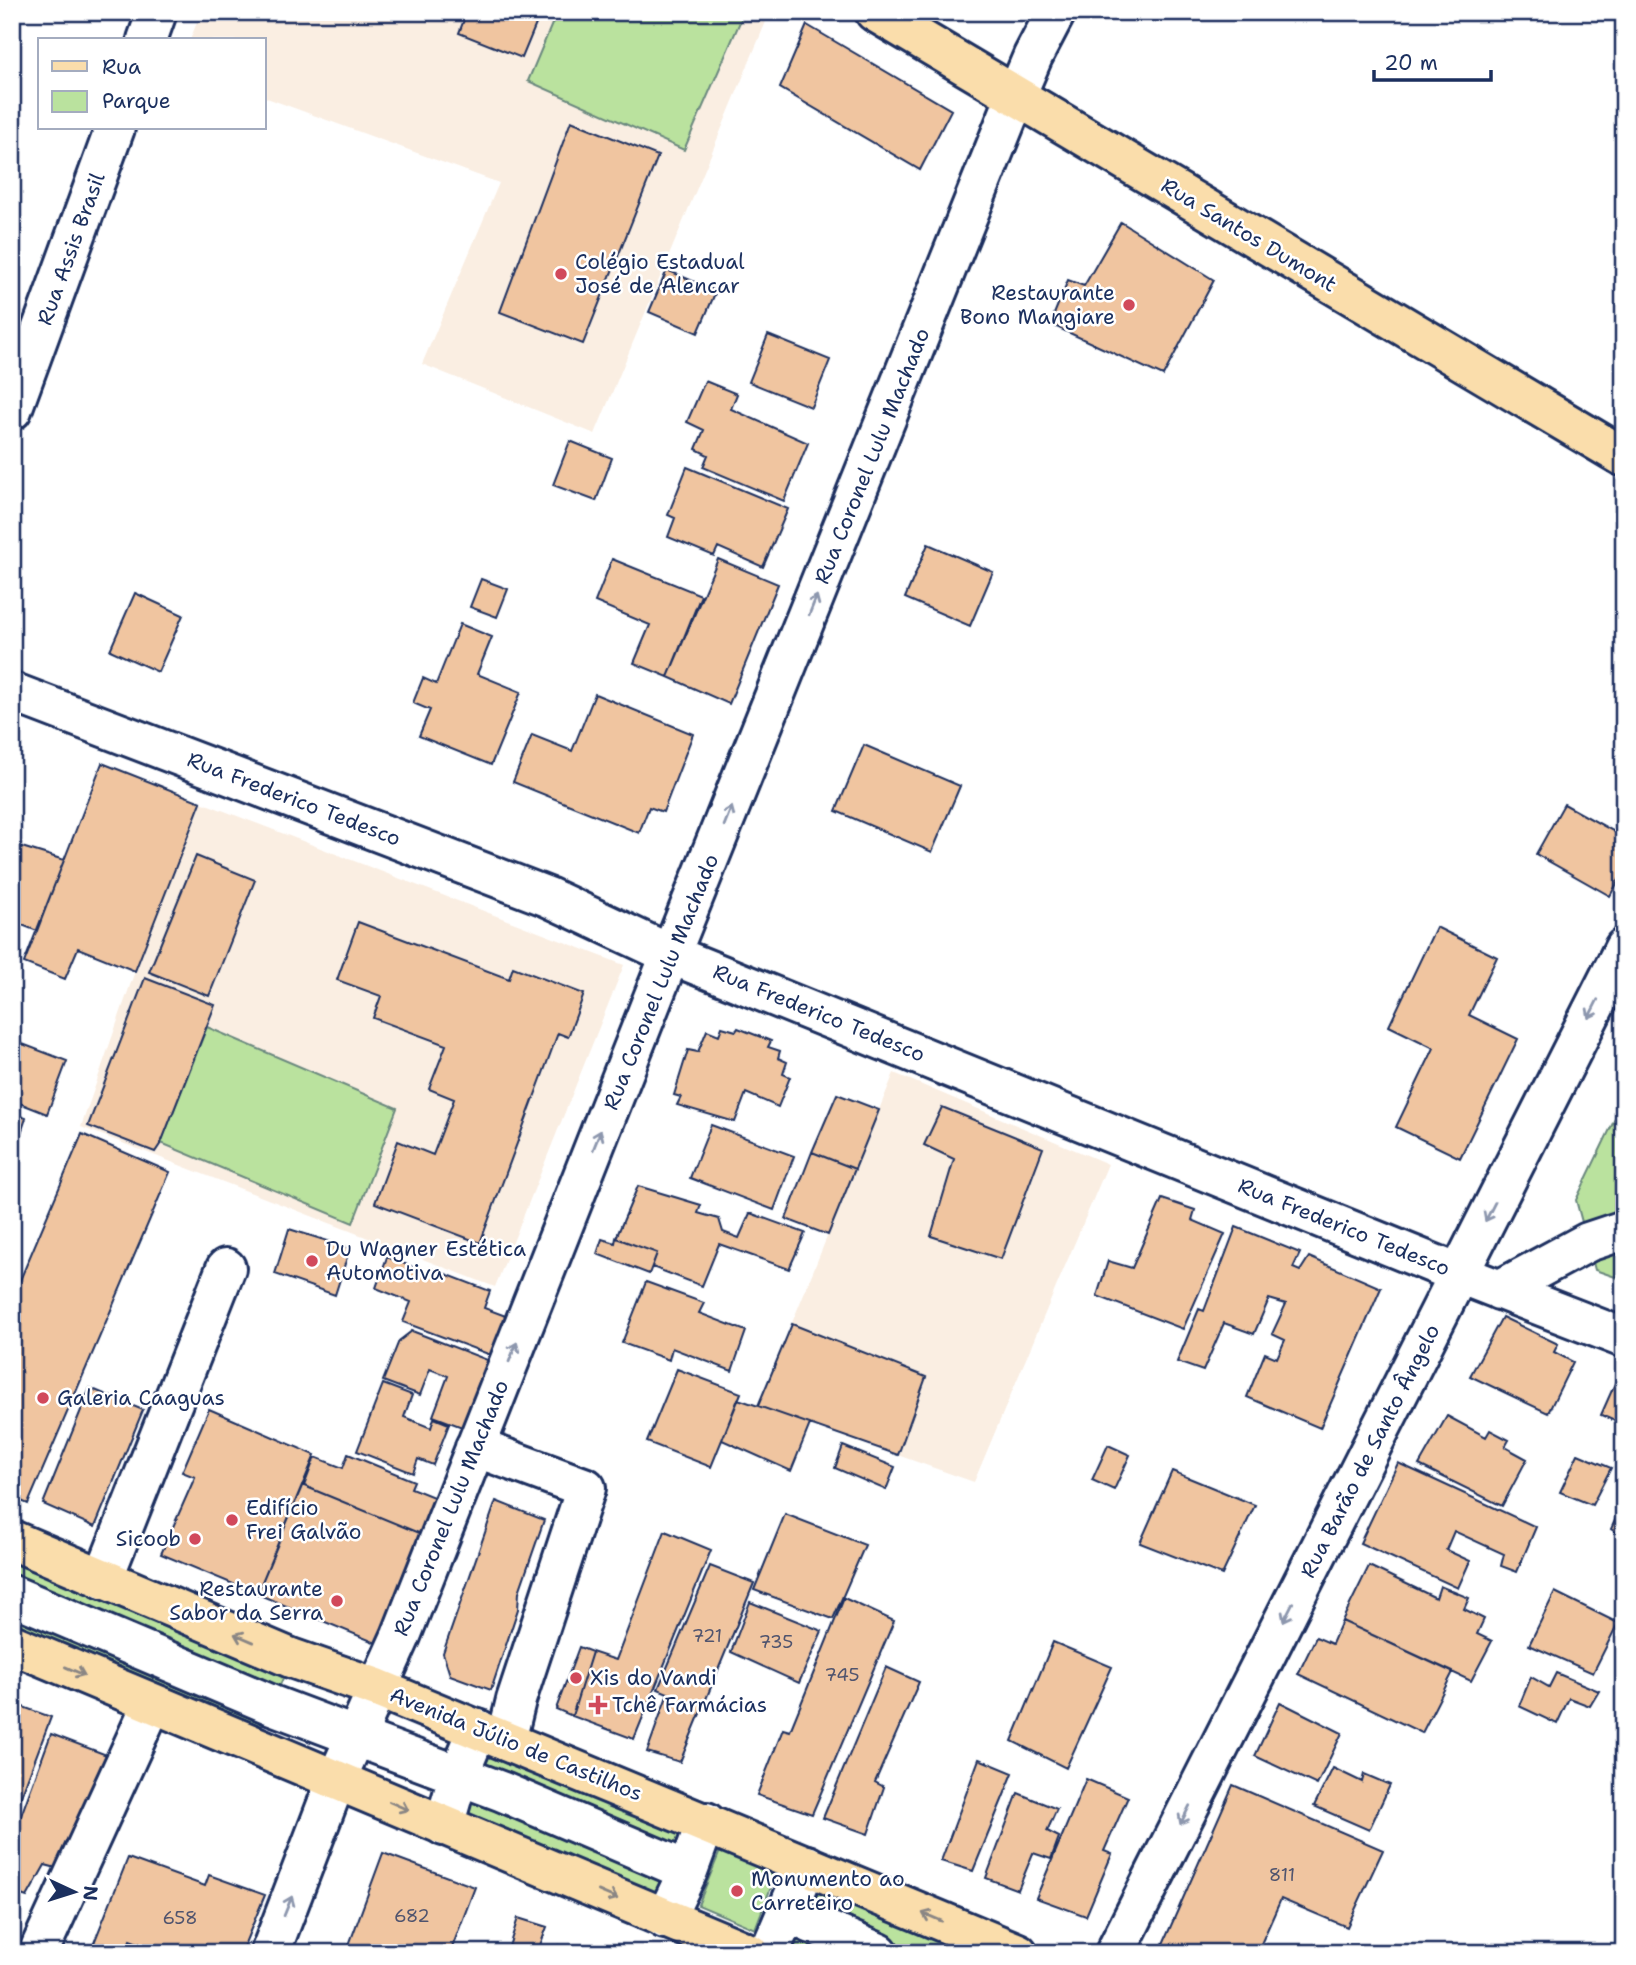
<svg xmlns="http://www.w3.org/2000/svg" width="1636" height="1965" viewBox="0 0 1636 1965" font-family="'Shantell Sans',sans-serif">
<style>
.built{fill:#faeee2}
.green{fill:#bae29e;stroke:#6a887e;stroke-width:2}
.building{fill:#f0c5a0;stroke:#1b2f5e;stroke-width:2}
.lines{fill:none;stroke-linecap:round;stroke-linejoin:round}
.minor-casing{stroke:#1b2f5e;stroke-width:44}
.major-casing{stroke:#1b2f5e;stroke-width:44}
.minor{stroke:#fff;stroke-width:38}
.major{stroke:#faddab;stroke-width:38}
.oneway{stroke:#8d97ae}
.oneway2{stroke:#8a8684}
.poi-dot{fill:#d1495b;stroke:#fff;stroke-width:2.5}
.labels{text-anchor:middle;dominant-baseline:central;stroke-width:5;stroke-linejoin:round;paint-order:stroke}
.number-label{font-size:18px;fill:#50546e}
.street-label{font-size:21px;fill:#1b2f5e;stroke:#fff}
.poi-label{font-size:21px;fill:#1b2f5e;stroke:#fff;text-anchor:start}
</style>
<rect width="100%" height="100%" fill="#fff"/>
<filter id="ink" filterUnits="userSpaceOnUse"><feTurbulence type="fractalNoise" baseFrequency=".0143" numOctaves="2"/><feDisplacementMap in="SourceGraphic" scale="14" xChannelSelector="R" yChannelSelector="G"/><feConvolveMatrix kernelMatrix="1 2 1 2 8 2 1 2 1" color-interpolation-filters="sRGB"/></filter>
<g filter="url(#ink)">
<path class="built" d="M201 12H770L595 434 422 364 499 183 264 97V40H190Z
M201 802 624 965 495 1287 81 1127 135 971Z
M894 1073 1108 1164 974 1482 758 1406Z"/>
<path class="green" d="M557 12H738L743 15 684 150 528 81Z
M207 1027 397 1108 353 1223 161 1143Z
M1624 1100V1280L1595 1270 1576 1200Z
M12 1540 291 1658 272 1705 252 1745 12 1644Z
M478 1729 706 1822 665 1919 444 1826Z
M720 1851 776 1874 755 1929 698 1905Z
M807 1865 981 1953H769Z"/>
<path class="building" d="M467 12H541L522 58 459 33Z
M807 25 951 110 920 170 780 88Z
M571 121 658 156 583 344 500 312Z
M1121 222 1214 280 1163 376 1050 324 1068 280 1084 286Z
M667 270 716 291 698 333 649 312Z
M768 335 830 360 811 407 749 382Z
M705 381 737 394 731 409 808 443 784 501 703 467 708 455 696 449 704 430 687 422Z
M570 441 612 458 596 501 553 485Z
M687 467 788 509 763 567 718 547 714 556 668 537 675 518 668 515Z
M928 544 993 572 970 626 905 598Z
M612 559 701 595 668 677 634 663 650 625 595 602Z
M718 559 778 584 729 704 668 677Z
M481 579 508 589 497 617 470 607Z
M135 593 183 615 158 672 110 650Z
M460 624 492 637 477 674 521 692 491 765 419 736 430 710 413 703 423 678 436 684Z
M595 694 693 734 663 812 649 807 639 833 513 782 532 735 572 751Z
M864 745 960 786 932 852 836 811Z
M102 763 201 802 135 971 78 948 65 979 24 963Z
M1564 804 1624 837V871L1610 896 1536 854Z
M12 844 64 860 37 931 12 921Z
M196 856 255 880 209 996 149 972Z
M358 922 509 979 513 967 584 994 568 1037 558 1033 480 1243 375 1203 398 1141 433 1155 454 1099 429 1089 446 1045 373 1018 381 996 337 980Z
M1436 927 1497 957 1469 1015 1518 1039 1460 1158 1396 1127 1434 1048 1389 1026Z
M145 978 215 1005 161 1143 155 1152 88 1126Z
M722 1027 736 1031 738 1028 771 1041 768 1047 780 1051 778 1058 787 1062 783 1074 790 1077 778 1107 746 1093 735 1122 677 1105 681 1097 674 1095 688 1050 698 1052 707 1030 719 1035Z
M12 1040 67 1061 47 1114 12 1100Z
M837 1094 879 1110 855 1169 812 1152Z
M942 1107 1043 1148 1001 1259 931 1236 954 1159 924 1145Z
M12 1113 26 1118 12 1160Z
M711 1125 794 1156 774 1210 690 1178Z
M82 1134 170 1172 28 1504 12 1497V1299Z
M812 1152 855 1169 828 1235 786 1219Z
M638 1186 701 1205 698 1213 719 1219 723 1232 739 1238 750 1213 805 1233 789 1269 719 1244 702 1286 652 1267 657 1253 616 1238Z
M1162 1199 1195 1210 1192 1220 1225 1234 1183 1329 1097 1296 1108 1261 1132 1268Z
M1236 1227 1300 1253 1293 1268 1300 1271 1309 1257 1381 1288 1320 1428 1247 1397 1265 1353 1277 1358 1285 1340 1272 1334 1286 1304 1269 1299 1254 1334 1224 1323 1203 1371 1177 1362 1199 1309 1204 1311Z
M289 1229 350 1248 335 1295 275 1274Z
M616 1238 657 1253 649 1274 597 1254 602 1239 615 1243Z
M387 1257 428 1273 430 1268 490 1291 484 1308 519 1321 504 1360 403 1322 411 1302 376 1288Z
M646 1282 704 1303 699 1313 746 1331 732 1371 672 1348 669 1360 622 1343Z
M1502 1317 1558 1344 1554 1352 1573 1362 1548 1413 1470 1376Z
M792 1324 926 1377 898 1455 758 1406Z
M412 1331 503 1366 478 1433 433 1416 448 1376 430 1369 420 1395 383 1381 399 1341Z
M677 1369 741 1393 711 1467 647 1442Z
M1620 1372 1624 1374V1425L1601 1415Z
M383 1384 412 1395 404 1417 431 1428 434 1418 449 1424 433 1465 418 1459 413 1473 357 1451Z
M90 1388 143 1410 95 1527 43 1504Z
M738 1399 810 1424 791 1471 722 1440Z
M209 1409 315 1455 257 1594 161 1554 195 1477 182 1472Z
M1447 1416 1486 1437 1490 1430 1509 1440 1505 1447 1527 1459 1502 1506 1419 1465Z
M1108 1445 1130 1455 1114 1490 1092 1480Z
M843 1446 895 1467 886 1490 835 1468Z
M348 1454 414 1481 411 1488 441 1500 426 1536 304 1486 315 1457 343 1468Z
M1578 1454 1611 1468 1592 1505 1560 1492Z
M1398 1463 1536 1527 1517 1572 1501 1566 1504 1554 1454 1531 1446 1550 1470 1561 1458 1588 1360 1543Z
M1172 1471 1255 1505 1222 1575 1140 1543Z
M302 1485 426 1536 381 1645 257 1594Z
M1624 1500V1537L1611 1529Z
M496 1501 544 1520 519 1592 518 1609 491 1690 450 1675 443 1653Z
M785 1514 865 1545 833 1619 754 1590Z
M665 1531 711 1550 634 1739 572 1716 592 1652 616 1660Z
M710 1566 754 1583 680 1762 647 1752 668 1693 658 1689Z
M1369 1566 1436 1598 1440 1586 1469 1598 1464 1609 1484 1619 1477 1634 1492 1641 1471 1681 1342 1621Z
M1555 1592 1618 1623 1593 1673 1529 1645Z
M844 1598 894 1621 812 1814 757 1795 783 1729 790 1731Z
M750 1602 822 1631 799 1683 731 1652Z
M1342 1621 1453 1672 1422 1733 1298 1674 1316 1637 1332 1644Z
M1053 1642 1112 1667 1066 1768 1012 1741Z
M579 1647 592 1652 572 1716 556 1709Z
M886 1667 919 1682 875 1782 884 1787 868 1834 823 1818Z
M1556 1673 1599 1691 1590 1706 1569 1698 1557 1724 1519 1706 1531 1677 1549 1687Z
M1280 1702 1342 1733 1317 1785 1255 1756Z
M12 1703 51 1717 12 1820Z
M51 1734 120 1760 64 1870 45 1865 27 1897 12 1892V1840Z
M979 1759 1013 1773 973 1871 941 1861Z
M1333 1768 1362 1782 1364 1774 1390 1785 1369 1830 1314 1806Z
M1086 1779 1128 1797 1104 1851 1112 1854 1086 1916 1036 1898Z
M1233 1785 1383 1850 1347 1927 1281 1899 1257 1953H1165L1162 1946Z
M1018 1793 1057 1809 1047 1831 1059 1837 1051 1859 1033 1853 1018 1890 986 1878Z
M383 1853 475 1887 450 1953H368L349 1945Z
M128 1858 205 1886 209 1875 265 1895 241 1953H166L130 1940 125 1953H90Z
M518 1918 547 1927 537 1953H507Z
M540 1945 558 1951 559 1945 582 1953H537Z"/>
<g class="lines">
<g class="minor-casing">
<path id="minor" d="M147 40 157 12
M12 410 115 128
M12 692 548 897 672 955 1459 1274 1624 1338
M1499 1290 1588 1242 1624 1230
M475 1447 586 1488 516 1700 506 1741
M103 1579 226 1268
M12 1595 272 1705 503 1792 688 1871
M444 1826 458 1777 478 1729
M787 1913 879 1953
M665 1919 688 1871 706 1822
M38 1953 152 1704
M270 1953 337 1778 401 1636 655 993 1016 96 1033 56 1056 12
M769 1953 807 1865
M1115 1953 1624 948"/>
</g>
<g class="major-casing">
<path id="major" d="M875 12 1624 457
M12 1540 291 1658 377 1688 1018 1953
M12 1644 749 1953"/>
</g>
<use href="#minor" class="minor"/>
<use href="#major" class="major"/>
</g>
<defs><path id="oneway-shaft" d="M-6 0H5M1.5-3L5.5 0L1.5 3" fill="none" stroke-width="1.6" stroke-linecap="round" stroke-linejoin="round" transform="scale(1.75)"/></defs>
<g class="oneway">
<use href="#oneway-shaft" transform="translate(813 605) rotate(-68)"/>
<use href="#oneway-shaft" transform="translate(728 816) rotate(-68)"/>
<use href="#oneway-shaft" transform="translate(1593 1009) rotate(117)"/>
<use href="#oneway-shaft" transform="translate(597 1140) rotate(-68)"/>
<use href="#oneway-shaft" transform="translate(1490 1212) rotate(117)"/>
<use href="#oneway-shaft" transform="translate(513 1352) rotate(-68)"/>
<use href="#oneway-shaft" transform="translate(1288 1612) rotate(117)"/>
<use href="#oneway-shaft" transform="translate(1185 1815) rotate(117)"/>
<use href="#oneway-shaft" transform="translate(288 1906) rotate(-68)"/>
</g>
<g class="oneway2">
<use href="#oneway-shaft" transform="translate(244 1638) rotate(-157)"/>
<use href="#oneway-shaft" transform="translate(75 1671) rotate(23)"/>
<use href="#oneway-shaft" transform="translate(399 1806) rotate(24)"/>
<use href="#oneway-shaft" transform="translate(608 1895) rotate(23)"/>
<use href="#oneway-shaft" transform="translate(932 1917) rotate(-157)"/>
</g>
</g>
<g class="poi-dot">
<circle cx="561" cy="274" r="7"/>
<circle cx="1129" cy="305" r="7"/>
<circle cx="312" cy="1261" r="7"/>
<circle cx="43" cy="1398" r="7"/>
<circle cx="232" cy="1520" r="7"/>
<circle cx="195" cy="1539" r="7"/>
<circle cx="337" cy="1601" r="7"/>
<circle cx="576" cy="1678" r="7"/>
<path d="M594.5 1694.5h7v7h7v7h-7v7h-7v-7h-7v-7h7z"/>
<circle cx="737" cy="1891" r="7"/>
</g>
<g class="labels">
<g class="number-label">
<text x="707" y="1636">721</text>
<text x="776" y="1642">735</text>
<text x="842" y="1675">745</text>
<text x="1282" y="1875">811</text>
<text x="412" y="1916">682</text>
<text x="180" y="1918">658</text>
</g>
<g class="street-label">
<text transform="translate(1249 235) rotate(31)">Rua Santos Dumont</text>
<text transform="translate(71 249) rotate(-70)">Rua Assis Brasil</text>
<text transform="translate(872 456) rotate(-68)">Rua Coronel Lulu Machado</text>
<text transform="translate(294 799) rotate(21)">Rua Frederico Tedesco</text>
<text transform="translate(661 982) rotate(-68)">Rua Coronel Lulu Machado</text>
<text transform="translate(819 1013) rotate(22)">Rua Frederico Tedesco</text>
<text transform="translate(1344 1227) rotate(22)">Rua Frederico Tedesco</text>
<text transform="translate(1370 1451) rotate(-63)">Rua Barão de Santo Ângelo</text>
<text transform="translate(451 1508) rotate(-68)">Rua Coronel Lulu Machado</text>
<text transform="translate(516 1744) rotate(22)">Avenida Júlio de Castilhos</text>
</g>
<g class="poi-label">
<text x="575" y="262">Colégio Estadual<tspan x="575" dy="24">José de Alencar</tspan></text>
<text x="1115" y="293" text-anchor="end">Restaurante<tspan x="1115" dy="24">Bono Mangiare</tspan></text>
<text x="326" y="1249">Du Wagner Estética<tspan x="326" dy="24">Automotiva</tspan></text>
<text x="57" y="1398">Galeria Caaguas</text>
<text x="246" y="1508">Edifício<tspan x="246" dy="24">Frei Galvão</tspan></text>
<text x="181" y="1539" text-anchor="end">Sicoob</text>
<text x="323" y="1589" text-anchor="end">Restaurante<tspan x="323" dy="24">Sabor da Serra</tspan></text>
<text x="590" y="1678">Xis do Vandi</text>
<text x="612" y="1705">Tchê Farmácias</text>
<text x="751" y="1879">Monumento ao<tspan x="751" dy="24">Carreteiro</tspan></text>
</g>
</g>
<rect width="1636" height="1965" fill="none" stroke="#fff" stroke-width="42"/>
<rect x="21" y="21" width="1594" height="1923" fill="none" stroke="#1b2f5e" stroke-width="2.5" filter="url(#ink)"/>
<rect x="38" y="38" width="228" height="91" fill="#ffffff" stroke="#a4acbf" stroke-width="2"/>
<rect x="52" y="61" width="35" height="10" fill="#faddab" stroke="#a4acbf" stroke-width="2"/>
<text x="102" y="74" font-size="21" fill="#1b2f5e">Rua</text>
<rect x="52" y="91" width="35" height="21" fill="#bae29e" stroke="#a4acbf" stroke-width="2"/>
<text x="102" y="108" font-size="21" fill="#1b2f5e">Parque</text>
<g transform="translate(74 1892) rotate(94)" stroke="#ffffff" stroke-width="5" paint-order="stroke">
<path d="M0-5L12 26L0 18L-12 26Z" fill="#1b2f5e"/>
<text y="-10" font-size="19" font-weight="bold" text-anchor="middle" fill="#1b2f5e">N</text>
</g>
<path d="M1374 70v10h117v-10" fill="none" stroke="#1b2f5e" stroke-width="3.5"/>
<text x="1384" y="70" font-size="21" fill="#1b2f5e" stroke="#ffffff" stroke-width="5" paint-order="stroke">20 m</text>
</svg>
